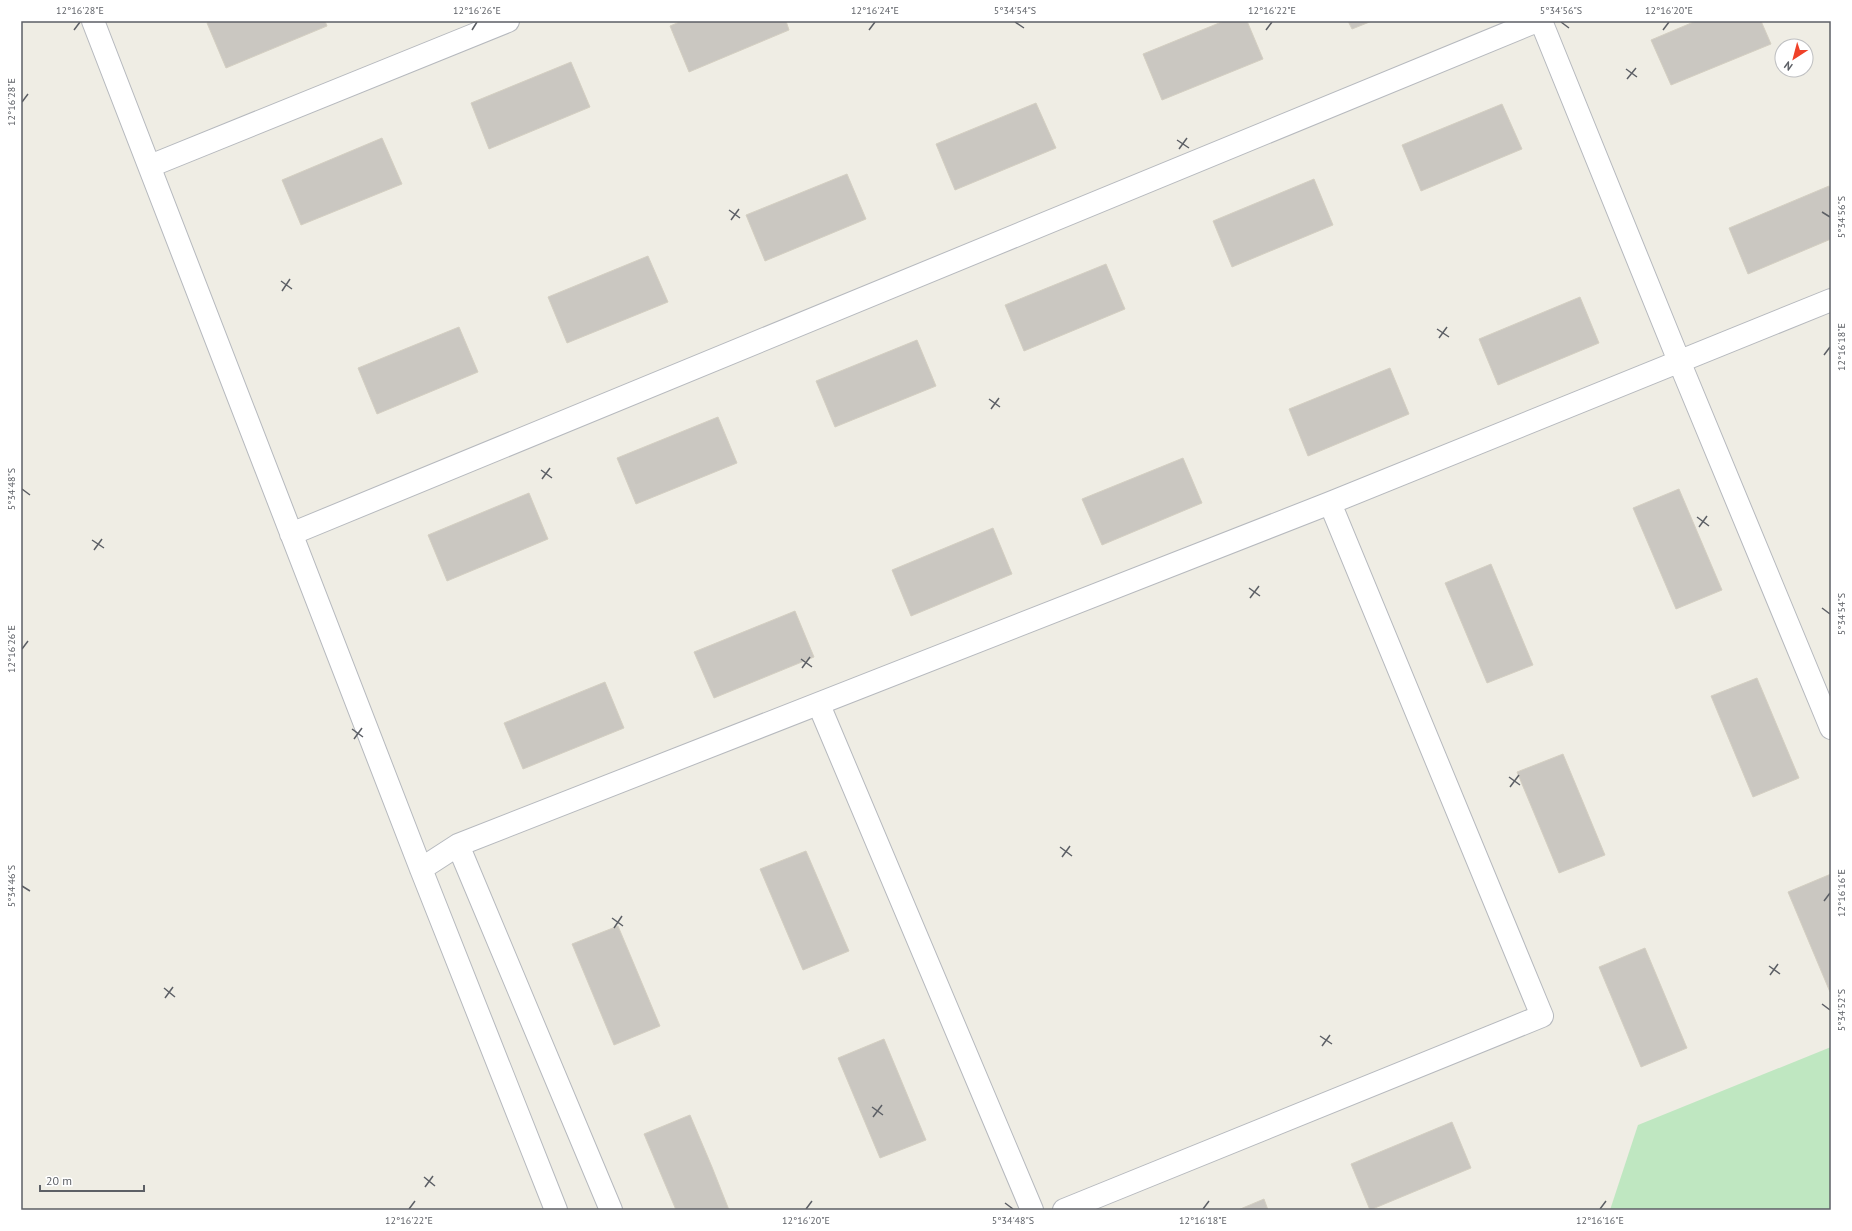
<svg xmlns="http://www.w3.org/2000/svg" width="1852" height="1231" viewBox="0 0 1852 1231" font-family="'PT Sans',sans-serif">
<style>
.green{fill:#bfe7c1}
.building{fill:#cac7c1;stroke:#d4cfc2}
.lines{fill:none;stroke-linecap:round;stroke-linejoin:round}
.minor-casing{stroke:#b6b9be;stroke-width:24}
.minor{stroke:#fff;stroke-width:22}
.ticks{fill:none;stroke:#5c5f65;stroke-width:1.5}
.neatline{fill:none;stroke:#5c5f65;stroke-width:1.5}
.ticks-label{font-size:10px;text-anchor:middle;fill:#5c5f65}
</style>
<rect width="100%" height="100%" fill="#efede4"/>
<path class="green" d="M1831 1047V1210H1610L1638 1125Z"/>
<path class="building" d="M211 21H325L327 26 226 68 207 23Z
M682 21H786L789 30 689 72 670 26Z
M1224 21H1247L1263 59 1162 100 1143 54Z
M1348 21H1372L1352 29Z
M1696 21H1761L1771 44 1671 85 1651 40Z
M571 62 590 107 489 149 471 103Z
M1036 103 1056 148 955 190 936 144Z
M1502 104 1522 149 1421 191 1402 145Z
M382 138 402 184 301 225 282 180Z
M847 174 866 219 765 261 746 215Z
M1314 179 1333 225 1232 267 1213 221Z
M1829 186 1831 191V239L1748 274 1729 228Z
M648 256 668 302 567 343 548 297Z
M1106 264 1125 309 1024 351 1005 305Z
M1580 297 1599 343 1498 385 1479 339Z
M459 327 478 372 377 414 358 368Z
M917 340 936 386 835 427 816 381Z
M1390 368 1409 414 1308 456 1289 409Z
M718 417 737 463 636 504 617 458Z
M1183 458 1202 503 1102 545 1082 499Z
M1679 489 1722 590 1676 609 1633 508Z
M529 493 548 539 447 581 428 535Z
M993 528 1012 574 911 616 892 570Z
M1491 564 1533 665 1487 683 1445 583Z
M795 611 814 657 714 698 694 652Z
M1757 678 1799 778 1753 797 1711 696Z
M605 682 624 728 523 769 504 723Z
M1563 754 1605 855 1559 873 1517 772Z
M806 851 849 951 803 970 760 869Z
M1831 874V992H1830L1788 892Z
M618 926 660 1026 614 1045 572 944Z
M1645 948 1687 1048 1641 1067 1599 967Z
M884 1039 926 1140 880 1158 838 1058Z
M690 1115 712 1167 729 1210H676L644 1134Z
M1452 1122 1471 1168 1370 1210 1351 1164Z
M1264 1199 1268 1210H1238Z"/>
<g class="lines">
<g class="minor-casing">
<path id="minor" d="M93 21 421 869 556 1210
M1541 21 1679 361 1831 728
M150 166 508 21
M291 534 1537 21
M819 705 1032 1210
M458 845 611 1210
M421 869 458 845 1330 503 1831 300
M1064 1210 1542 1016 1330 503"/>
</g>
<use href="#minor" class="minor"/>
</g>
<path class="ticks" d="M1015 22 1024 28M1561 22 1569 28M74 30 80 22M472 30 477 22M869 30 875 22M1266 30 1272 22M1663 30 1669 22M1626 69 1637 77M1627 79 1636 68M22 102 28 94M1177 140 1189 148M1179 149 1187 138M729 210 740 218M1822 212 1830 217M731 220 739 209M281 281 292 289M282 291 290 279M1437 329 1449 337M1439 338 1447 327M1824 355 1830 347M989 399 1000 407M991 409 999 398M541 470 552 478M542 479 550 468M22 489 30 495M1697 517 1709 526M1699 527 1707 516M92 540 104 548M94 550 102 539M1249 588 1260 596M1250 598 1259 586M1822 608 1830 614M22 649 28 641M801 659 812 667M802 668 810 657M352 729 363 737M354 739 362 728M1509 777 1520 785M1510 787 1519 775M1060 847 1072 856M1062 857 1070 846M22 886 30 891M1824 901 1830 893M612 918 623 926M614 928 622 916M1769 966 1780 974M1770 975 1778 964M164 988 175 997M165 998 173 987M1822 1004 1830 1010M1320 1036 1332 1044M1322 1046 1330 1035M872 1107 883 1115M873 1117 882 1105M424 1177 435 1186M425 1187 433 1176M1005 1203 1013 1209M409 1209 415 1201M806 1209 812 1201M1203 1209 1209 1201M1600 1209 1606 1201"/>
<rect width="1852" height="1231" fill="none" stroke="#ffffff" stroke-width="44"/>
<g transform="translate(1794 58) rotate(216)"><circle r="19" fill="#ffffff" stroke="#bebfc1"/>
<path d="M0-3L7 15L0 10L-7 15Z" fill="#ef4229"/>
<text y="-6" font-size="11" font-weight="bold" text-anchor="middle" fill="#5c5f65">N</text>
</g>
<path d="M40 1185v6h104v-6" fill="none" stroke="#5c5f65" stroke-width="2"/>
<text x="46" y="1185" font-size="12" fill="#5c5f65" stroke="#ffffff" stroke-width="3" paint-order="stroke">20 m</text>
<rect x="22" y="22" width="1808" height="1187" class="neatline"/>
<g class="ticks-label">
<text x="80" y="14">12°16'28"E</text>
<text x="477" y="14">12°16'26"E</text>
<text x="875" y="14">12°16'24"E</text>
<text x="1015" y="14">5°34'54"S</text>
<text x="1272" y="14">12°16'22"E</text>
<text x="1561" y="14">5°34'56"S</text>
<text x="1669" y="14">12°16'20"E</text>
<text transform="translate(11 102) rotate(-90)" y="4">12°16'28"E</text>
<text transform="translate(1841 217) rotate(-90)" y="4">5°34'56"S</text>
<text transform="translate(1841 347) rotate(-90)" y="4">12°16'18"E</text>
<text transform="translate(11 489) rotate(-90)" y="4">5°34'48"S</text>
<text transform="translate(1841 614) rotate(-90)" y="4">5°34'54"S</text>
<text transform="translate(11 649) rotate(-90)" y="4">12°16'26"E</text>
<text transform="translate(11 886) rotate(-90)" y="4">5°34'46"S</text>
<text transform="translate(1841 893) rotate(-90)" y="4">12°16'16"E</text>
<text transform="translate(1841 1010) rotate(-90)" y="4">5°34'52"S</text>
<text x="409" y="1224">12°16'22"E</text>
<text x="806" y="1224">12°16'20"E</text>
<text x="1013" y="1224">5°34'48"S</text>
<text x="1203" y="1224">12°16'18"E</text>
<text x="1600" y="1224">12°16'16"E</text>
</g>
</svg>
